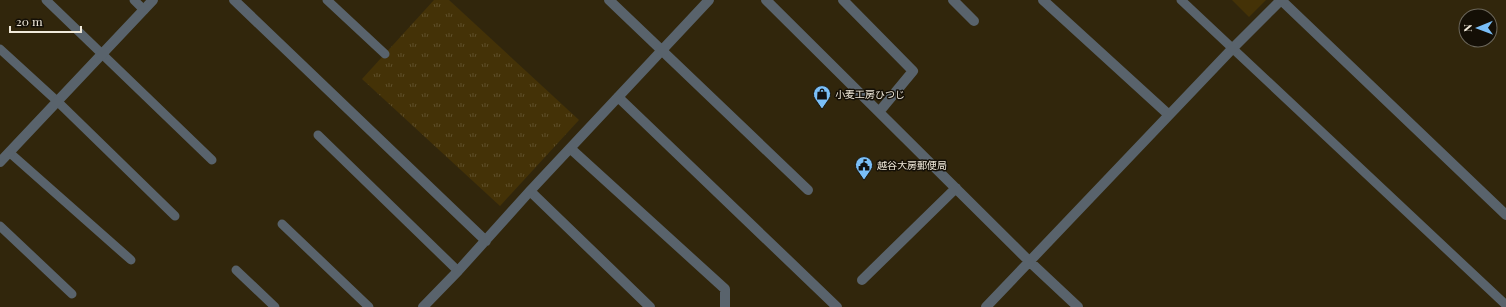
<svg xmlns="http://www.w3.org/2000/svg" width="1506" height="307" viewBox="0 0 1506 307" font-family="'Playfair Display','Noto Sans JP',serif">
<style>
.grass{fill:url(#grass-tufts)}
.park{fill:#443207}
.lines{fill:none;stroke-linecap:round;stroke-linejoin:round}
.lane{stroke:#59636c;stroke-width:9}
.street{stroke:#59636c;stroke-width:10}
.labels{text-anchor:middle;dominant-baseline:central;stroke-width:3;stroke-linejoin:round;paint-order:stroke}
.poi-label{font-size:10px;fill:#f1eadb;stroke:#140f06;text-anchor:start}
</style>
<defs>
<pattern id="grass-tufts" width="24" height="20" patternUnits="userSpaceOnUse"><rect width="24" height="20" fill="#443207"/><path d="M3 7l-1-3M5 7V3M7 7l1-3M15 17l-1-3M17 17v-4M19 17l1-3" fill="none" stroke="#5f502b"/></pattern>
</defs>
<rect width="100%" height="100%" fill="#31260c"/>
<path class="grass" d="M434 0H449L579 120 500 206 362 79Z"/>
<path class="park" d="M1232 0H1266L1249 17Z"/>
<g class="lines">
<path class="lane" d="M46 0 212 160
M134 0 144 10
M327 0 385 54
M1181 0 1506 305
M0 49 58 102 175 216
M318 135 458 271
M10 153 131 260
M282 224 369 307
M0 226 72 294
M236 270 275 307"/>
<path class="street" d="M234 0 486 241
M609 0 808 190
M766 0 1030 262 1078 307
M843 0 913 71 879 112
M953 0 974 21
M1043 0 1169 115
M1281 0 1506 215
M618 97 837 307
M571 149 725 289V307
M0 162 153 0
M530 191 650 307
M862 280 956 188
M423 307 458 271 530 191 709 0
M986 307 1232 49 1281 0"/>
</g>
<defs>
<g id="shop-pin" transform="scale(0.9)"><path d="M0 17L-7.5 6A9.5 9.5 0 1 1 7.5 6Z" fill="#7abff8" stroke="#140f06"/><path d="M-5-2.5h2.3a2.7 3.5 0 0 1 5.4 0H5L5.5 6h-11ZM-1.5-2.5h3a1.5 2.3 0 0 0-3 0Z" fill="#111"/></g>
<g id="civic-pin" transform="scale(0.9)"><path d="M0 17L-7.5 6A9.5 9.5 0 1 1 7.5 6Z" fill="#7abff8" stroke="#140f06"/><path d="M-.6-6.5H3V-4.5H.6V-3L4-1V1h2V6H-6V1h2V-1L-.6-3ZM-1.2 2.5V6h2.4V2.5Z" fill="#111"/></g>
</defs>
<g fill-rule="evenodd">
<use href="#shop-pin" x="822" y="94"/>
<use href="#civic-pin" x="864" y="165"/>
</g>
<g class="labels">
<g class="poi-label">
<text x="835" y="94">小麦工房ひつじ</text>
<text x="877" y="165">越谷大房郵便局</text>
</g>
</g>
<g transform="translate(1478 28) rotate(269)"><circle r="19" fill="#140f06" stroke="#6c675b"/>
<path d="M0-3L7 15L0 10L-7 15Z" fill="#7abff8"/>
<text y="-6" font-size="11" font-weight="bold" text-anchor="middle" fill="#f1eadb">N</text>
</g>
<path d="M10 26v6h71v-6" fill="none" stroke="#f1eadb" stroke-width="2"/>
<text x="16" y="26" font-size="12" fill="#f1eadb" stroke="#140f06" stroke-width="3" paint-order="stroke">20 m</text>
</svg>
